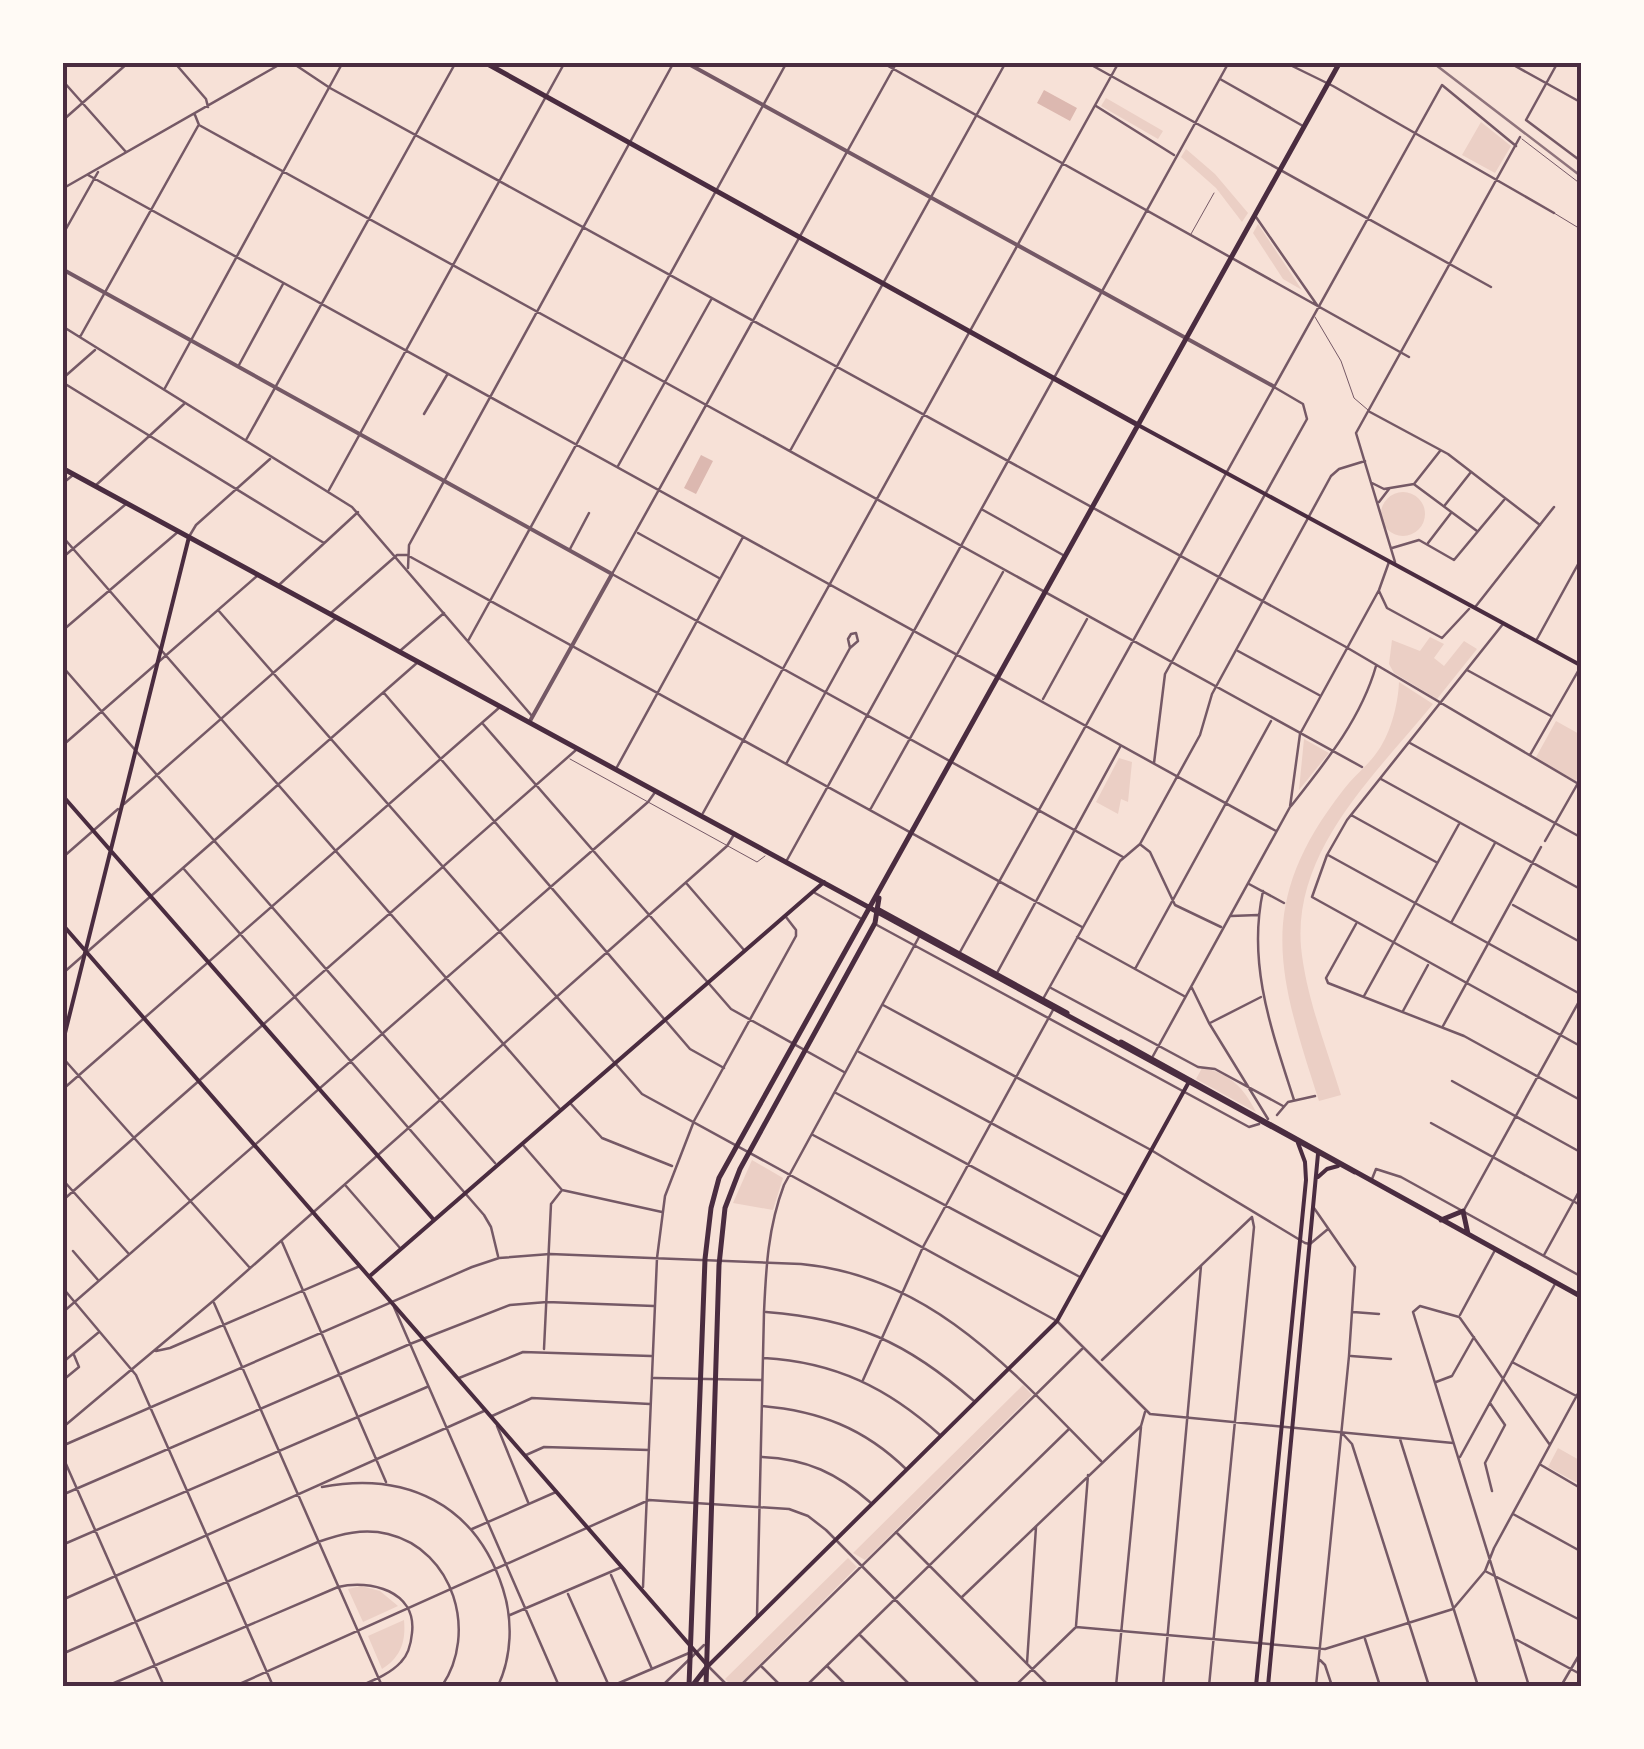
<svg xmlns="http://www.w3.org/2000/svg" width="1644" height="1749" viewBox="0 0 1644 1749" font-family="Roboto,sans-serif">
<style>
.green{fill:#ebcfc5}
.water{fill:#dcb8b0}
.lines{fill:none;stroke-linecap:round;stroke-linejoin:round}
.service{stroke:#755966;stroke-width:1}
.pedestrian{stroke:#755966;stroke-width:2.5}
.minor{stroke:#755966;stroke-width:2.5}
.tertiary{stroke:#755966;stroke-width:4}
.secondary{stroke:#4a2c40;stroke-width:4}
.primary{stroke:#4a2c40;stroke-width:5}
.rail{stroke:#8f747c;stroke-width:2.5}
.neatline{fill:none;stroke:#4a2c40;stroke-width:4}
</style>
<rect width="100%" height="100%" fill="#f7e1d7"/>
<path class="green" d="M1106 98 1163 131 1158 139 1101 106Z
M1481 122 1511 146 1495 173 1462 155Z
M1186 149 1215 174 1248 213 1242 222 1216 188 1181 157Z
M1258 224 1302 290 1283 279 1253 233Z
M1381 514a22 22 0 1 1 44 0a22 22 0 1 1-44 0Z
M1430 637 1444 644 1434 658 1444 666 1464 641 1477 649 1437 699 1394 673 1389 664 1392 640 1420 651Z
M1399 682 1433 704C1377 773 1293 849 1301 947 1306 997 1326 1046 1341 1095L1319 1101C1278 973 1254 904 1344 789 1353 777 1366 767 1375 755 1390 736 1398 706 1399 682Z
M1556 721 1581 735V771L1576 781 1535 759Z
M1304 739 1329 753 1299 790Z
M1119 758 1132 762 1128 802 1121 799 1118 814 1096 802Z
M1202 1068C1230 1073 1244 1088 1256 1112L1196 1079Z
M752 1160 783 1178 773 1210 733 1203Z
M1023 1385 1032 1395 865 1560 853 1553Z
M1558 1448 1581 1461V1485L1548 1467Z
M848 1558 857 1567 738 1686H732L725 1679Z
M361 1586 380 1591 398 1606 363 1622 348 1589Z
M404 1620C406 1641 401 1657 382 1669L368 1636Z"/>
<path class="water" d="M1044 90 1077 108 1070 121 1037 103Z
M701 455 713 461 696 494 684 488Z"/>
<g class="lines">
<path class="service" d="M1522 139 1582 185
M1554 213 1582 230
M1191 234 1214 193
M1315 317 1341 361 1354 398 1368 410
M570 759 757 862 765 856"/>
<path class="pedestrian" d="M1445 505 1471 472
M1428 543 1451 513"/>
<path class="minor" d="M174 62 206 99 208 107
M291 62 330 88 1346 647 1582 786
M881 62 1409 357
M897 62 612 574 1123 857
M1086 62 1491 287
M1284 62 1333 86 1554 213
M1508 62 1582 103
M1558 62 1526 120 1582 162
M1220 79 1303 126
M62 80 126 152
M1096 106 1174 155
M195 115 199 125 1362 767
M62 121 129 62
M88 175 1276 831
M62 189 284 62
M1256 217 1317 305
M62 236 98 172
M62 326 352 507 532 716
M80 337 198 126
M239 365 283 284
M62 379 95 350
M62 382 324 543
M165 388 343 62
M1370 412 1448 454 1540 525
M424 414 447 375
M246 440 456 62
M790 451 1006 62
M618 466 712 298
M1372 483 1384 489 1414 484 1440 451
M62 484 73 475
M1415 485 1477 531
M95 486 184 404
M329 490 565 62
M1379 502 1389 489
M983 510 1063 555
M638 533 719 578
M190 535 196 525 270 459
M62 536 560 1109
M1392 548 1419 540 1454 560 1504 500
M570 549 589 513
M62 558 126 504
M1395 562 1356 433 1520 137
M408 568 409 545 674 62
M280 584 358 512
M1379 591 1387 608 1442 638 1469 609
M1476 606 1554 507
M218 610 642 1094 1057 1321 1150 1414 1453 1443
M331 613 397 555H407L1082 927
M1503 624 1347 820 1327 855 1312 897 1582 1047
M62 631 179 531
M1537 639 1582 557
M468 641 787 62
M401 650 444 613
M1238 651 1319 695
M62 666 495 1163
M1467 670 1551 716
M384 693 690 1049 724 1068
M1043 699 1087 619
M483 724 731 1009 844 1072
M1410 743 1582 838
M62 746 257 576
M1530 755 1581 666
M1154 763 1165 674 1307 419 1303 404 1274 387
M786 764 850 648 858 641 856 633 851 634 848 639 850 648
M617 767 743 537
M1381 779 1582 890
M124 804 336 618
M1291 806C1325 763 1361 719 1376 666
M870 810 1003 572
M703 813 1119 62
M1351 815 1436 862
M1545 841 1582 776
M1141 845 1150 852 1175 905 1221 927
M1328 855 1582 995
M62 858 118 809
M787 860 1229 62
M183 868 484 1215 491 1227 498 1256
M687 884 744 950
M1249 884 1284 903
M1263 891C1247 965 1272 1031 1294 1100
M815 893 860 918
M1513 905 1582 943
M1231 916 1258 915
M1451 923 1495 843
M875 924 1249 1127 1259 1124
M1356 924 1326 978 1328 983 1464 1036 1582 1101
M1077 937 1184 996
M960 952 1442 85 1516 146
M1135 969 1271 721
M997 973 1120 747
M62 974 418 662
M1051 988 1198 1067 1215 1069 1283 1106
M1192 988 1209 1023 1268 1119
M1364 996 1459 824
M1043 999 1120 861 1140 844 1200 735 1212 694 1331 476 1339 469 1365 461
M883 1005 1151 1150 1305 1243 1310 1244 1328 1229
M1403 1011 1428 965
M1210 1023 1261 997
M1443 1026 1541 847
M859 1052 1125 1195
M1153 1056 1290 807 1300 734 1379 590 1389 562
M62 1057 250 1268
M1452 1081 1582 1153
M62 1090 500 707
M836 1093 1102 1237
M571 1104 602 1138 672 1166
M1277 1115 1288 1102 1315 1096
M1431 1123 1582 1206
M813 1135 1080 1277
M523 1145 562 1190 662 1212
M62 1179 128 1253
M1372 1179 1376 1169 1401 1177 1582 1277
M346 1186 400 1248
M62 1201 576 750
M1314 1208 1355 1267 1349 1356 1316 1686
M1464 1210 1582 996
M282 1242 386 1482
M73 1251 98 1280
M1544 1255 1582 1186
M62 1287 136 1375 273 1686
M214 1303 382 1686
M394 1307 559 1686
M766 1312C855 1319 907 1342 974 1401
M1353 1312 1379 1314
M62 1313 593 850 648 802 656 791
M1460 1315 1494 1252
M1459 1317 1420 1306 1413 1312 1529 1686
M1460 1318 1550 1445
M544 1349 551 1204 562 1190
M156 1351 170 1348 360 1266
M1351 1356 1391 1359
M764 1358C835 1362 888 1388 940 1435
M1102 1360 1252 1217
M1512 1362 1582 1399
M62 1363 99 1332
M459 1378 523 1352 651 1356
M654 1378 761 1380
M863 1380 923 1247 1053 1010
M62 1381 79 1367 74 1355
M1436 1382 1452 1376 1474 1337
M1490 1403 1505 1425 1485 1463 1492 1491
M762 1406C819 1411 864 1428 906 1469
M492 1416 532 1398 650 1404
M497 1426 528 1502
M62 1428 213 1301 727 846 735 833
M1342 1433 1352 1444 1429 1686
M1400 1439 1478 1686
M62 1446 472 1267 499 1258 550 1254 801 1264C932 1276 1015 1374 1101 1461
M62 1455 164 1686
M526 1455 544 1447 649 1450
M762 1457C807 1459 837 1473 871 1503
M1460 1457 1555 1284
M1541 1465 1582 1489
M322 1487C406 1471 476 1504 503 1589 513 1620 512 1656 498 1686
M62 1495 410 1344 510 1305 547 1302 654 1306
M1513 1514 1582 1552
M472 1529 556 1492
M896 1532 1049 1686
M62 1545 427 1387
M1485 1571 1582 1621
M611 1575 652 1669
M643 1587 657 1258 665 1196 694 1121 796 936V930L786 917
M568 1594 609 1686
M962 1597 1141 1426 1145 1412
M62 1600 484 1411
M510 1615 622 1567
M757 1617 764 1312C766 1268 768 1227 784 1185L919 937
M1076 1626 1088 1475
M859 1634 911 1686
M1365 1639 1380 1686
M1517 1640 1582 1675
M62 1654 318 1542C341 1534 363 1528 388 1534 454 1550 478 1633 442 1686
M1320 1660 1325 1665 1332 1686
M1027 1663 1036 1527
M827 1666 847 1686
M709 1667 728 1686
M762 1667 781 1686
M107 1686 338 1587C370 1579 417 1591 412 1633 411 1644 408 1655 401 1662 390 1674 374 1680 360 1686
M235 1686 649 1500 789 1509 808 1516 826 1530 981 1686
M612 1686 689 1653
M662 1686 704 1645
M740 1686 1083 1348
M806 1686 1069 1429
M1015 1686 1076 1627 1325 1649 1453 1609 1485 1571 1494 1548 1582 1386
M1116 1686 1141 1427
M1163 1686 1201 1266
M1209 1686 1254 1227 1252 1217
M1561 1686 1582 1650"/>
<path class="tertiary" d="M685 62 1273 386
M62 269 612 574 530 721"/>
<path class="secondary" d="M1138 425 1582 666
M62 795 434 1220
M62 924 708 1666 1057 1321 1190 1080
M62 1045 189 537
M1318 1177 1327 1169 1338 1166
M371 1275 824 882
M1256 1686 1306 1180 1305 1162 1298 1143
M1268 1686 1318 1154"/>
<path class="primary" d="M484 62 1138 425
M62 468 1355 1172
M879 910 1067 1013
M1121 1042 1582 1297
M1441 1220 1463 1211 1468 1234
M689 1686 705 1259 711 1208 719 1178 1340 62
M692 1686 706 1668
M706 1686 719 1265 725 1208 740 1169 875 923 879 898"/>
<path class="rail" d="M1432 62 1582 177"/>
</g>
<rect width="1644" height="1749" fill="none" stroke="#fffaf5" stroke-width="130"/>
<rect x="65" y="65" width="1514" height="1619" class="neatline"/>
</svg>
